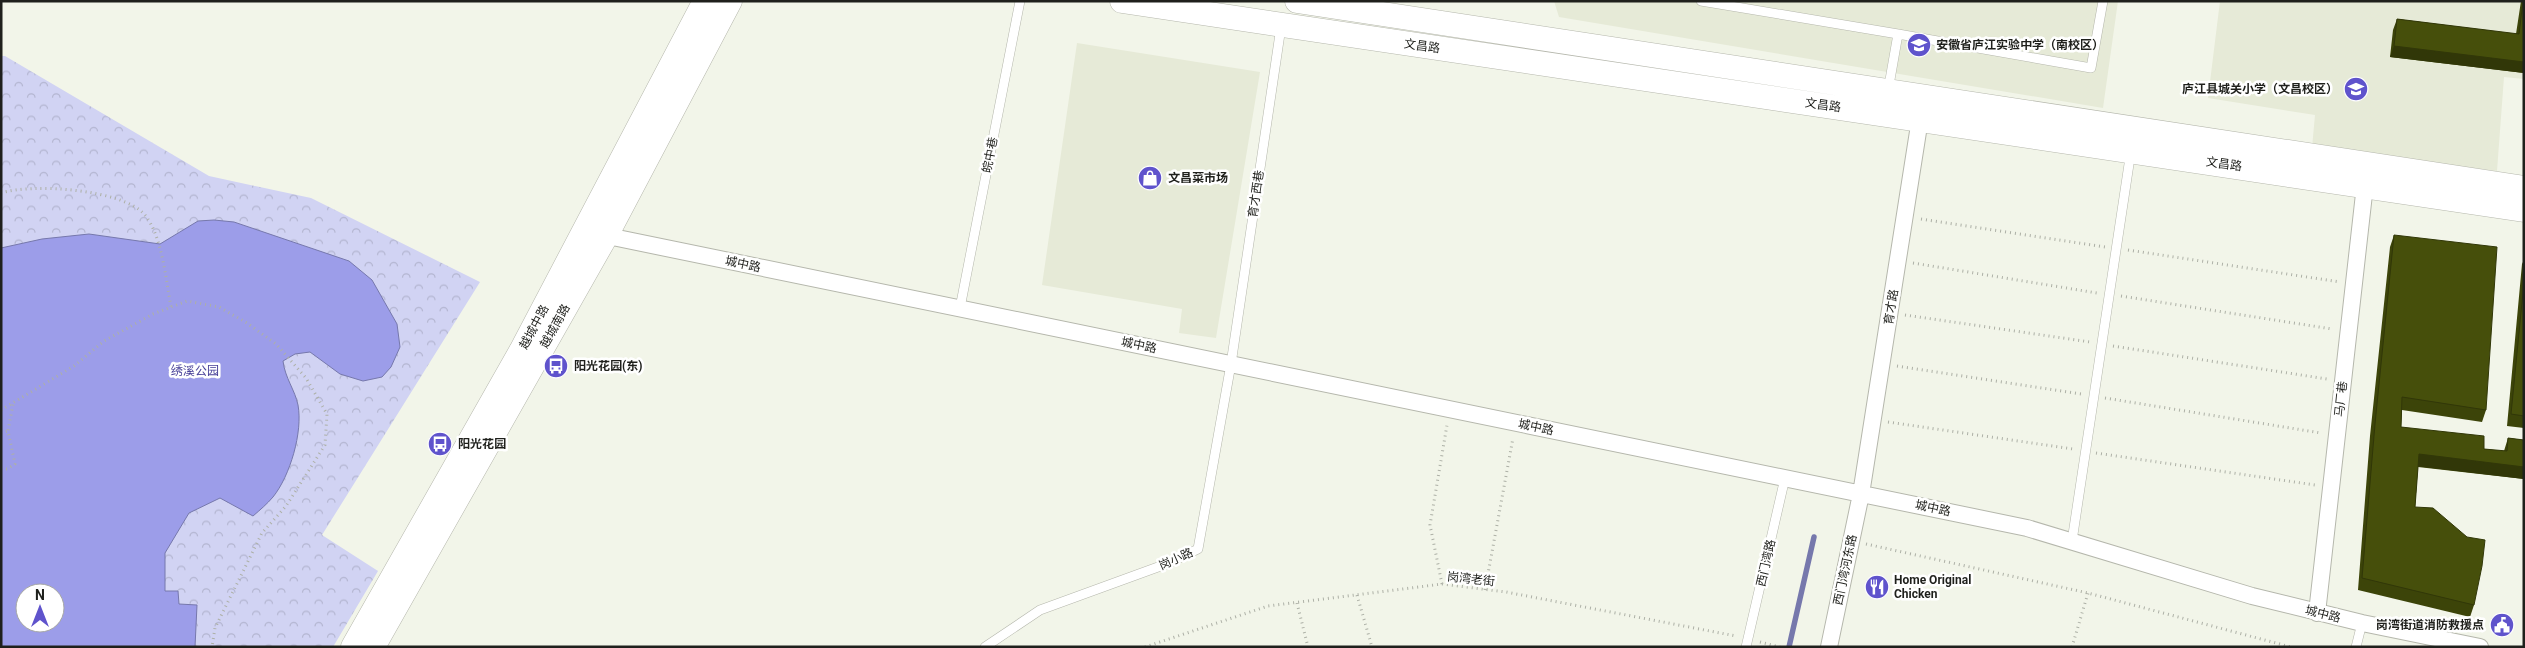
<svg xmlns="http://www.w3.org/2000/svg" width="2525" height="648" viewBox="0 0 2525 648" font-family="Roboto,'Noto Sans SC',sans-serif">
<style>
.built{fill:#e6ead7}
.park{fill:url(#park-crowns);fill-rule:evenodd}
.water{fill:#9c9de9;stroke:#7678ac;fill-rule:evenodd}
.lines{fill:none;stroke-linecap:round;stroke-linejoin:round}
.stream{stroke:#7678ac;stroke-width:5.5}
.lane-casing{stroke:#b5b7ac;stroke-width:10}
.street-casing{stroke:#b5b7ac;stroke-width:18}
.secondary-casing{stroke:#b5b7ac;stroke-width:25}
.path{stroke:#adb0a6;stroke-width:3;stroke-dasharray:1 4;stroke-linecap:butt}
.lane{stroke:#fff;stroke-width:9}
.street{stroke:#fff;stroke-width:16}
.secondary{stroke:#fff;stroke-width:24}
.wall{fill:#3c4409}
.shaded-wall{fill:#313708}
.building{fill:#464f0b;stroke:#313708}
.labels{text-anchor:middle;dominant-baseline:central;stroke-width:5;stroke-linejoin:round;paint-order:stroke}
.poi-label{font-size:12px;font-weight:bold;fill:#1f201c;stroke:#fff;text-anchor:start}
.street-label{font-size:12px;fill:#1f201c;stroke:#fff}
.park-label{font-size:12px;fill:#474098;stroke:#fff}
</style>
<defs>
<pattern id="park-crowns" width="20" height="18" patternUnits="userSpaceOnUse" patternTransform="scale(1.25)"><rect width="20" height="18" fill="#d1d3f3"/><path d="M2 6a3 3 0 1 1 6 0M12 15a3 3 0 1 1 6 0" fill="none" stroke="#b3b5d0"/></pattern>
</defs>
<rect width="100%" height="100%" fill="#f2f5e9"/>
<path class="built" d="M1554 1H2118L2103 108 1559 17Z
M2220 1H2524V79L2504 77 2497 171 2312 148 2315 115 2208 98Z
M1077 43 1260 72 1216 338 1179 333 1182 309 1042 285Z"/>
<path class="park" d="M1 56H5L209 176 311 198 480 282 322 535 378 571 333 647H1ZM25 593H55V623H25Z"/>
<path class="water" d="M214 220 234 222 349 261 372 280 397 324 400 347 391 367 382 377 363 381 340 374 310 352 295 354 283 361C285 378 295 390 298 405 303 432 290 476 273 497 267 504 260 510 253 516L220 498 189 513 165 553V591H178L179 604 197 605 195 647H1V248L42 239 89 234 160 244 198 221ZM25 593H55V623H25Z"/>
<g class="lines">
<path class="stream" d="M1789 647 1814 537"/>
<g class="lane-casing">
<path id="lane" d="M1701 1 1898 34
M1888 91 1898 34 2091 68 2103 1
M960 308 1020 1
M2072 541 2131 151
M985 647 1040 610 1169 563 1198 549 1231 364 1281 27
M1746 647 1785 478
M2356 647 2362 623"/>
</g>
<g class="street-casing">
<path id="street" d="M598 234 2027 528 2252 596 2362 623 2480 647
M2317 613 2365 185
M1829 647 1861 494 1920 119"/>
</g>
<g class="secondary-casing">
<path id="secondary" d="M1122 1 2524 210
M1297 1 2524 188
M353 647 521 351 705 1
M373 647 606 236 730 1"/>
</g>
<path class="path" d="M1 193C32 183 123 189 145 215 162 236 166 280 171 307
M1921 219 2105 247
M2128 250 2340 282
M1913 263 2097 293
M2121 296 2332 329
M1905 315 2090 342
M2113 346 2327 379
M1897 366 2081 394
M2105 398 2321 433
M1 410 74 366 104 341 153 314 187 301 219 307 247 323 276 344 306 378 327 414 325 445 286 506 262 533 215 628 212 647
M1888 422 2073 449
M1 433 8 431
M2096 453 2315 485
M1 469H7L15 464 8 431 13 404
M1866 544 2088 593 2291 647
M1442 584 1430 525 1447 425
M1485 590 1513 438
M1357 595 1372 647
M1297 603 1308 647
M1760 642 1780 647
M1145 647 1268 606 1442 584 1506 592 1736 636
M2072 647 2088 593"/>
<use href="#lane" class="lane"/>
<use href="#street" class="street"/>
<use href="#secondary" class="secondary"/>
</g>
<path class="wall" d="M2521 1H2524V73L2390 57 2393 30 2397 19 2516 34Z
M2394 235 2486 410 2482 422 2402 410 2401 427 2484 449 2504 451 2508 438 2524 440V479L2418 467 2415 507 2474 605 2470 617 2358 590 2370 436 2390 247Z
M2524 260V428L2507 426 2522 264Z"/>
<path class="shaded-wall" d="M2394 46 2524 62V73L2390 57Z
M2419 454 2524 467V479L2415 466Z"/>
<path class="building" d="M2523 1 2524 62 2394 46 2397 19 2519 34Z
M2394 235 2497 247 2486 410 2402 397 2401 427 2484 436V449L2507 451 2508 438 2524 440V467L2419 454 2415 507 2433 508 2467 537 2485 540 2482 566 2474 605 2362 578 2375 424Z
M2524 282V416L2511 414Z"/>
<defs>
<g id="school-disc" transform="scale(1.25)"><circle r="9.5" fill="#5f53cc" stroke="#fff"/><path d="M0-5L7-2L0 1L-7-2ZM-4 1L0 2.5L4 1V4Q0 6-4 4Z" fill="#fff"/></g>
<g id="shop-disc" transform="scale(1.25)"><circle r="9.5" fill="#5f53cc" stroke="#fff"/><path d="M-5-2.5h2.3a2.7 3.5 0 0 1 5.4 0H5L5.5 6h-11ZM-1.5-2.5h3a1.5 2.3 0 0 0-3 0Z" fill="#fff"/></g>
<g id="bus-disc" transform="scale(1.25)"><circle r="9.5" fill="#5f53cc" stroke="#fff"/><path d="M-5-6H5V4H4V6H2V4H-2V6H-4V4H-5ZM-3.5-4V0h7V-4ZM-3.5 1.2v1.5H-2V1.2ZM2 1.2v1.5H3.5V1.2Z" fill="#fff"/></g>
<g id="restaurant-disc" transform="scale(1.25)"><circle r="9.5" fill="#5f53cc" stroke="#fff"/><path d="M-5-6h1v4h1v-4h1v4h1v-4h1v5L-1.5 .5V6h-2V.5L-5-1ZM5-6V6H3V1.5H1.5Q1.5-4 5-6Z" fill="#fff"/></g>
<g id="civic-disc" transform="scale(1.25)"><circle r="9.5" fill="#5f53cc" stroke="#fff"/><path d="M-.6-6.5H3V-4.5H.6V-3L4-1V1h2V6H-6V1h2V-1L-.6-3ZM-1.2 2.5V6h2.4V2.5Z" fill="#fff"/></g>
</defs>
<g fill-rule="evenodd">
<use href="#school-disc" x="1919" y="45"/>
<use href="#school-disc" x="2356" y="89"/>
<use href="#shop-disc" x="1150" y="178"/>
<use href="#bus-disc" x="556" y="366"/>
<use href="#bus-disc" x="440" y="444"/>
<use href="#restaurant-disc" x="1877" y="587"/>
<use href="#civic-disc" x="2502" y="625"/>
</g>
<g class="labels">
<g class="poi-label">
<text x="1936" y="45">安徽省庐江实验中学（南校区）</text>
<text x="2338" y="89" text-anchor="end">庐江县城关小学（文昌校区）</text>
<text x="1168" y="178">文昌菜市场</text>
<text x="574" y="366">阳光花园(东)</text>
<text x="458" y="444">阳光花园</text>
<text x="1894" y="580">Home Original<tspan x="1894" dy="14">Chicken</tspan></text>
<text x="2484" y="625" text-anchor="end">岗湾街道消防救援点</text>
</g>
<g class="street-label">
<text transform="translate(1422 46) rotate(8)">文昌路</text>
<text transform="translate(1823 105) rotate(8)">文昌路</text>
<text transform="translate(990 155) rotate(-79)">皖中巷</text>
<text transform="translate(2224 164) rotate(8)">文昌路</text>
<text transform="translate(1256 194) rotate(-82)">育才西巷</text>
<text transform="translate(743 264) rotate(12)">城中路</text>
<text transform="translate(1891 307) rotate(-81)">育才路</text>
<text transform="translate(555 326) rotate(-61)">越城南路</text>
<text transform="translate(534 327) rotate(-62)">越城中路</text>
<text transform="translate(1139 345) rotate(12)">城中路</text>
<text transform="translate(2341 399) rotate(-84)">马厂巷</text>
<text transform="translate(1536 427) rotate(12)">城中路</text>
<text transform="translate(1933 508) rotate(12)">城中路</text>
<text transform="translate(1176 559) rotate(-24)">岗小路</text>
<text transform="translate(1766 563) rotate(-77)">西门湾路</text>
<text transform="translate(1845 570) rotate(-78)">西门湾河东路</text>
<text transform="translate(1471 579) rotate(6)">岗湾老街</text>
<text transform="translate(2323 614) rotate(14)">城中路</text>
</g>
<g class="park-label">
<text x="195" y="371">绣溪公园</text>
</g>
</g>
<rect width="2525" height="648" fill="none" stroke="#1f201c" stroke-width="5"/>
<g transform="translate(40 608)"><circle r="24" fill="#ffffff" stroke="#a5a6a4"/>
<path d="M0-4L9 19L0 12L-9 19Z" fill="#5f53cc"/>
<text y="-8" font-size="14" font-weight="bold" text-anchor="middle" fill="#1f201c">N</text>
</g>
</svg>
